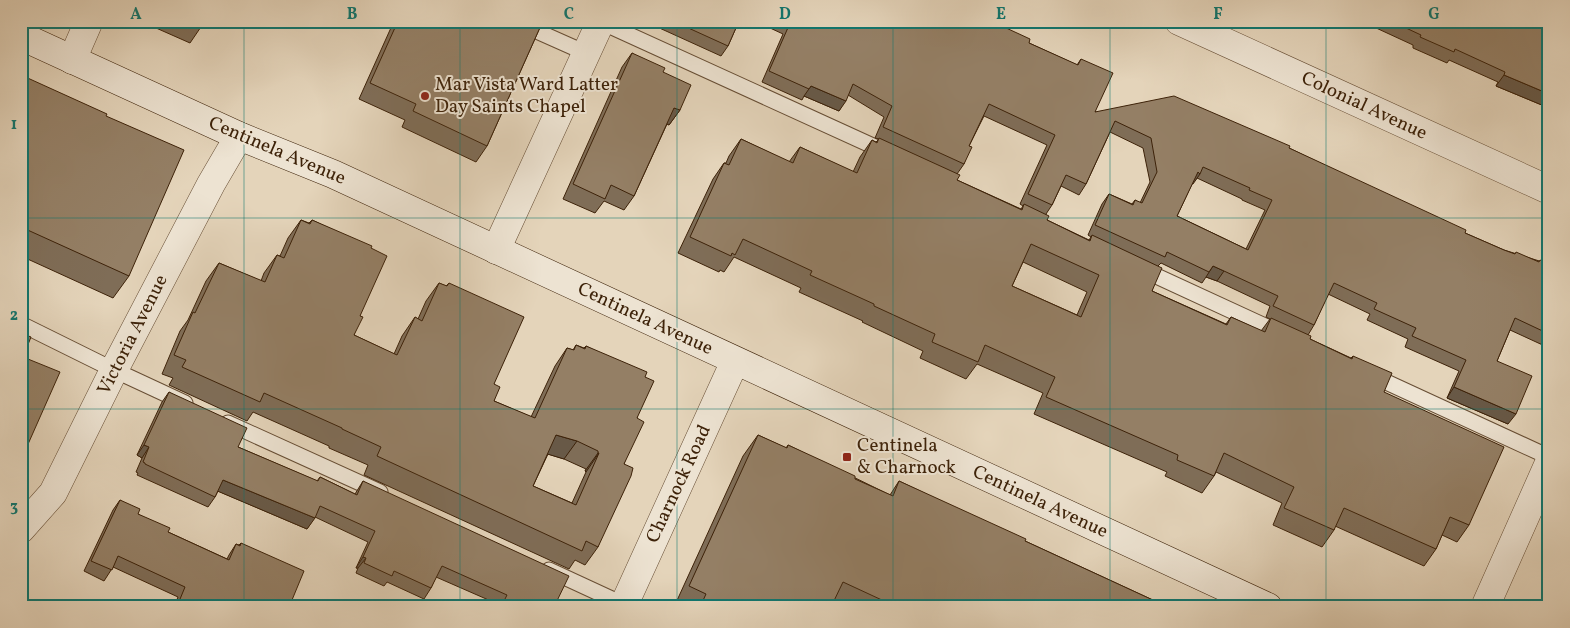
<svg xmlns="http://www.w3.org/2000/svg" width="1570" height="628" viewBox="0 0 1570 628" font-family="Vollkorn,serif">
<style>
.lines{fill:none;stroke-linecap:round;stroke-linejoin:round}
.service-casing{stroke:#674e35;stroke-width:17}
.minor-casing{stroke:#674e35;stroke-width:29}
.tertiary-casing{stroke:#674e35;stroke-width:29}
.secondary-casing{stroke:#3d2209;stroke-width:29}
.service{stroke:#ede3d2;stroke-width:15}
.minor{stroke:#ede3d2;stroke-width:28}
.tertiary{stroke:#ede3d2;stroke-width:28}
.secondary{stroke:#ede3d2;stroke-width:28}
.wall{fill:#7f6d57;stroke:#3d2209;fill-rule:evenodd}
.shaded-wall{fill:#685947;stroke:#3d2209}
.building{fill:#947f65;stroke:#3d2209;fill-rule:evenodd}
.grid{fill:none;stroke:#0f766e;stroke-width:1;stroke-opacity:0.55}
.poi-dot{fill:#8f2418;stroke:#ede3d2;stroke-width:2}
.labels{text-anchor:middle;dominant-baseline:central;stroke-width:4;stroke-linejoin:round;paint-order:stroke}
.poi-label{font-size:19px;fill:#3d2209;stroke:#ede3d2;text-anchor:start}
.street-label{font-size:19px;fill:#3d2209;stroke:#ede3d2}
.neatline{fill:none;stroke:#0f766e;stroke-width:2}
.grid-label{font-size:16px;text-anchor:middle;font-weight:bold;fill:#0f766e}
</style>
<rect width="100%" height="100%" fill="#e4d4ba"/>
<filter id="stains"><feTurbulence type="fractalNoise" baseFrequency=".004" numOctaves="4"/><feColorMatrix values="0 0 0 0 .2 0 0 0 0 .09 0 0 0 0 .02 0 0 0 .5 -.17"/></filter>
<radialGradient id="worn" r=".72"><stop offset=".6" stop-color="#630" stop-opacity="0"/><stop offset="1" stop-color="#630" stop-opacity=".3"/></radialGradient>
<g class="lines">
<g class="service-casing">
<path id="service" d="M514 21 586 53
M601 22 886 152
M1139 268 1282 334
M21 324 114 370 185 403
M1371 375 1549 457
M228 423 380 492
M549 570 629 607"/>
</g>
<g class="minor-casing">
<path id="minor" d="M1179 21 1549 190
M496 250 601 21
M21 529 53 493 114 370 211 184 239 136
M623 607 735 361
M1485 607 1549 463"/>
</g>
<g class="tertiary-casing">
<path id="tertiary" d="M72 60 89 21"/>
</g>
<g class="secondary-casing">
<path id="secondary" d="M21 36 239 136 333 174 1268 607"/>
</g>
<use href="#service" class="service"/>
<use href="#minor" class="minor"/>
<use href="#tertiary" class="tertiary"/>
<use href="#secondary" class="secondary"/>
</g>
<path class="wall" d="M148 21H205L190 43 147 24Z
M394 21H468L474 24 475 21H557L552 28 542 23 487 146 476 162 402 127 405 120 359 99Z
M644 21H739L728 46 721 56Z
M755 21H991L1029 43 1077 65 1081 59 1095 112 1289 148 1465 233 1504 250 1549 264V344L1547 347 1510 330 1497 361 1508 424 1447 398 1459 371 1405 347 1408 339 1367 320 1370 314 1328 294 1314 325 1308 335 1310 339 1351 358 1353 356 1384 392 1469 525 1457 542 1442 535 1436 549 1424 566 1335 526 1334 530 1322 547 1273 525 1282 503 1216 472 1214 476 1202 493 1165 476 1167 472 1034 414 1043 393 977 364 966 379 920 358 923 351 862 322 863 321 799 292 801 288 734 257 724 272 720 270 719 272 678 253 713 179 724 163H726L729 156 741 139 789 162 800 147 853 172 860 157 872 140 876 142 879 139 875 138 884 117 848 95 839 111 804 96 802 100 762 82 783 34ZM984 116 1047 145 1020 204 1023 206 1021 209 957 180V174L964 164 969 146ZM1110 132 1143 148 1150 182 1140 203 1135 200 1132 204 1109 194 1102 204 1088 235 1091 237 1089 240 1047 220 1046 214 1052 205 1061 186 1079 195 1086 184ZM1197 178 1242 199V200L1265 210 1246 249 1177 216 1192 184ZM1023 262 1087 292 1077 315 1012 286ZM1161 263 1202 283 1206 277 1217 281 1270 306 1266 317 1270 319 1261 331 1231 317 1226 324 1152 291 1158 266Z
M1361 21H1549V108L1496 86 1498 82 1449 60 1447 63 1413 48V45Z
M632 53 663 72 680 110 669 125 667 124 634 196 624 210 604 201 595 213 563 199 622 67Z
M21 75 129 276 113 298 21 256Z
M301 220 309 223 312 220 371 248 360 316 354 335 394 354 402 336 415 317 418 319 426 301 439 283 446 286 449 283 494 384V401L531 417 555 366 567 348 573 350 576 345 584 348 586 346 645 377 637 418 624 464 598 547 585 565 575 560 569 569 364 475 368 465 329 448V446L253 412 247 421 169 385 173 378 162 374 180 331 188 320 206 281 219 263 261 281 264 273 277 255 280 256 288 238ZM548 454 564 459 586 469 585 471 586 472 572 503 533 486Z
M169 392 238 447 317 481 320 477 355 494 363 481 554 607H499L500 605 436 577 431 588 424 599 387 582 384 586 356 573 358 568H356L368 542 315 517 307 529 218 491 215 497 208 507 137 475 138 473 136 472 142 458 137 455 162 402Z
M758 435 786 448 788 445 890 495 899 481 1025 541 1168 607H835L832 605 831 607H674L743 456Z
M120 500 138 514 168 532 227 559 229 555 236 544 239 545 241 543 292 600 309 607H174L178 597 113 567 104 581 84 571 113 510Z"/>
<path class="shaded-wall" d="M1504 75 1549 94V108L1496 86Z
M811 86 846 101 839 111 804 96Z
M674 108 680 110 669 125 664 122Z
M1198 172 1200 174 1193 184 1190 183Z
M1213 266 1224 271 1217 281 1206 277Z
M1454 387 1516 414 1508 424 1447 398Z
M556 435 577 441 564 459 544 453Z
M144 445 149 447 142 458 137 455Z
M598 453H599L586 472 585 471Z
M223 480 315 518 307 529 215 490Z
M363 557 366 558 358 568H356Z"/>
<path class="building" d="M398 21H468L477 26 479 21H538L542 23 487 146 413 111 416 104 370 83Z
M673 21H739L728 46Z
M785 21H991L1030 39 1029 43 1078 65 1081 59 1113 73 1095 112 1174 96 1290 146 1289 148 1466 230 1465 233 1504 250 1515 254 1516 252 1539 262 1540 260 1549 264V334L1515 318 1497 361 1532 376 1516 414 1454 387 1466 360 1412 336 1416 328 1374 309 1377 303 1334 283 1314 325 1273 306 1278 296 1224 271 1213 266 1209 272 1167 252 1165 257 1095 225 1109 194 1133 205 1135 200 1142 203 1157 172 1151 138 1115 121 1086 184 1066 175 1052 205 1028 194 1055 135 989 104 969 146 972 147 964 164 883 127 892 106 853 84 846 101 811 86 809 89 769 71 790 23ZM1203 167 1250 188 1249 190 1272 200 1248 250 1177 216 1198 172 1200 174Z
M1391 21H1549V94L1504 75 1505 72 1455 49 1454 52 1420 37 1421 35Z
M632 53 665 68 663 72 691 85 680 110 674 108 634 196 611 185 605 199 573 184Z
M21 75 107 114 106 116 184 150 129 276 21 227Z
M879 138 960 175 957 180 1022 210 1024 204 1049 216 1047 220 1090 241 1092 235 1162 268 1152 291 1227 325 1231 317 1265 332 1271 318 1311 336 1310 339 1352 359 1353 356 1392 373 1384 392 1504 447 1469 525 1450 517 1436 549 1344 508 1334 530 1284 508 1294 487 1224 453 1214 476 1177 460 1178 455 1046 397 1055 377 985 345 978 362 932 342 935 334 874 306V304L810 275 812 271 743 239 735 255 732 253 731 256 690 237 724 163 729 165 741 139 793 163 800 147 857 173 872 140 877 143ZM1031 244 1099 275 1081 317 1012 286Z
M301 220 310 224 312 220 372 246 371 248 387 256 360 316 363 317 354 335 397 355 415 317 422 321 439 283 447 286 449 283 524 317 494 384 500 387 494 401 535 418 567 348 574 350 576 345 585 349 586 346 647 372 645 377 654 381 637 418 644 422 624 464 633 468 631 476 598 547 586 541 582 551 377 456 381 447 342 429V428L264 393 260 402 182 367 186 360 174 355 193 312 195 313 219 263 265 282 277 255 284 258ZM556 435 577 441 598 451V453H599L576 505 533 486Z
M21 333 31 337 23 357 60 372 21 460Z
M169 392 247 428 238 447 318 481 320 477 357 495 363 481 569 576 554 607H501L507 595 442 566 431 588 394 571 392 576 364 563 366 558 363 557 375 531 320 506 315 518 223 480 215 497 145 464V463L143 462 149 447 144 445Z
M758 435 787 448 788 445 825 462 855 476V479L893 496 899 481 1026 539 1025 541 1168 607H897L843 582 831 607H700L706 594 689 586Z
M120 500 140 509 138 514 170 528 168 532 229 560 236 544 240 546 241 543 304 571 292 600 309 607H184L178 604 185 587 118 556 112 570 91 561Z"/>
<path class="grid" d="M244 21V607M460 21V607M677 21V607M893 21V607M1110 21V607M1326 21V607M21 218H1549M21 409H1549"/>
<g class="poi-dot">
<circle cx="425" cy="96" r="5"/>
<rect x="842" y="452" width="10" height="10" rx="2.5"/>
</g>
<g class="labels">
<g class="poi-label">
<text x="435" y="85">Mar Vista Ward Latter<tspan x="435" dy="22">Day Saints Chapel</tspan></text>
<text x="857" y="446">Centinela<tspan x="857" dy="22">&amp; Charnock</tspan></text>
</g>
<g class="street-label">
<text transform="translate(1364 106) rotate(25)">Colonial Avenue</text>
<text transform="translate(277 151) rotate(23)">Centinela Avenue</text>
<text transform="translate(645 319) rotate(25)">Centinela Avenue</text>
<text transform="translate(133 335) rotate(-63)">Victoria Avenue</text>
<text transform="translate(679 484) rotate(-65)">Charnock Road</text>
<text transform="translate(1040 502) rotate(25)">Centinela Avenue</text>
</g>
</g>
<rect width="1570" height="628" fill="none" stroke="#e4d4ba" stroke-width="55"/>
<rect x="28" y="28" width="1514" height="572" class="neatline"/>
<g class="grid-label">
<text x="136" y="19">A</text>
<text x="352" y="19">B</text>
<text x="569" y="19">C</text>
<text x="785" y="19">D</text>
<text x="1001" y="19">E</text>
<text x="1218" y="19">F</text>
<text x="1434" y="19">G</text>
<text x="14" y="129">1</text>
<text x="14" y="320">2</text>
<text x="14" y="511">3</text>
</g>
<rect width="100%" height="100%" filter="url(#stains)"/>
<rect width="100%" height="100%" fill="url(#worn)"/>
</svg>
